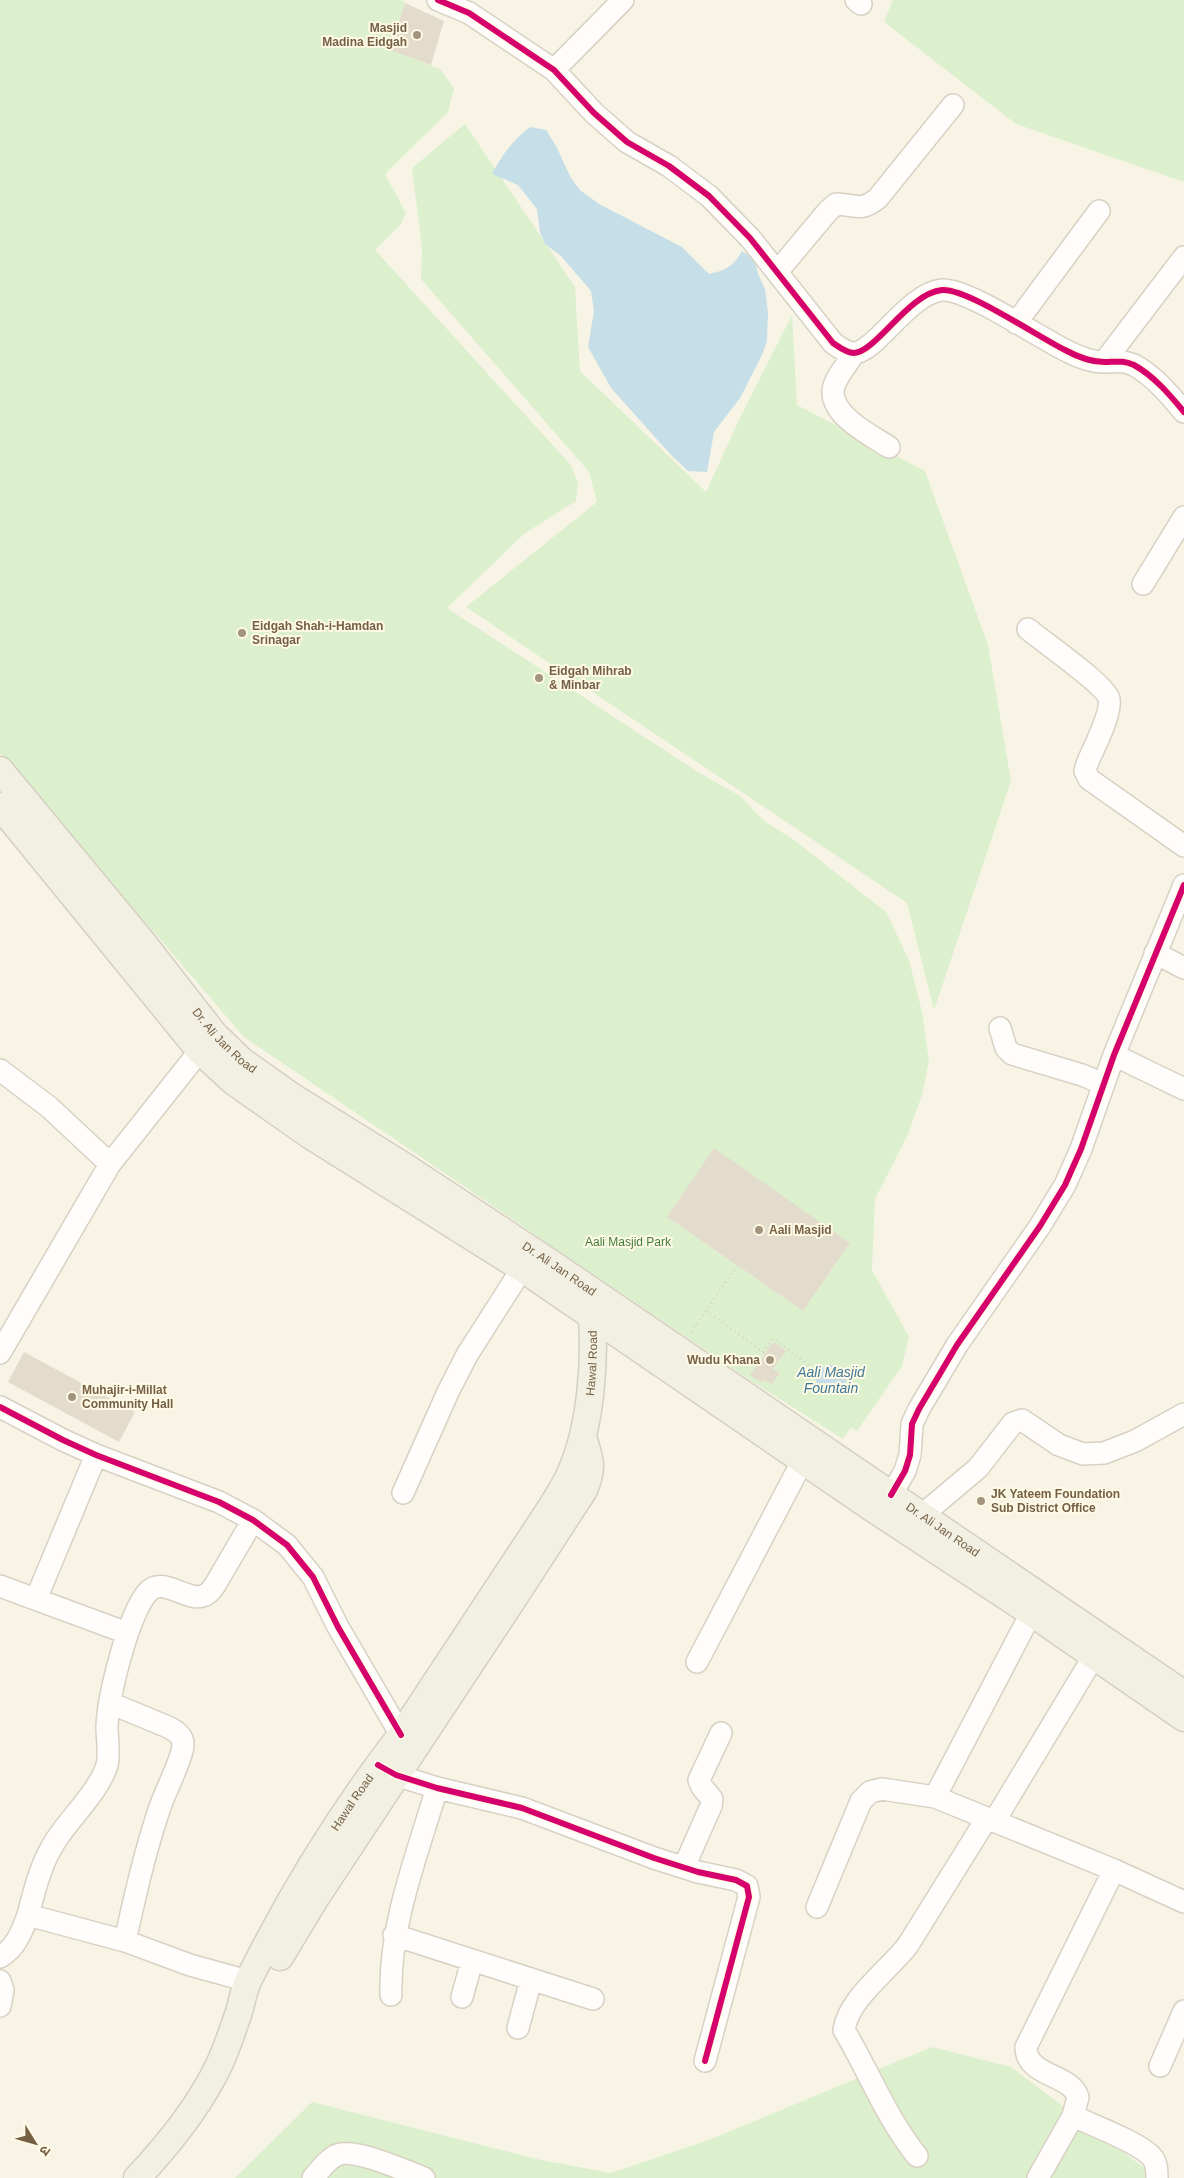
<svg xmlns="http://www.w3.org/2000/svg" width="1184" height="2178" viewBox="0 0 1184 2178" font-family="Arial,'Noto Sans Devanagari',sans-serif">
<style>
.green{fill:#dcf0ce;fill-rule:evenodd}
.water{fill:#c6dee7}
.building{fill:#e3dccc}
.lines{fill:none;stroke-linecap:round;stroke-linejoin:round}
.minor-casing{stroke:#d8d1c3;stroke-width:24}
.major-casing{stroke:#d5cfc2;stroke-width:29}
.path{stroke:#d9d4ca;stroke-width:3;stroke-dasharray:1 4;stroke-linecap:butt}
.minor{stroke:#fefdfb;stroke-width:21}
.major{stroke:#f2f0e2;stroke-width:26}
.cycleway-casing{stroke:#fffae6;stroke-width:9}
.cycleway{stroke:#d6006c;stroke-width:6}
.poi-dot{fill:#a2947d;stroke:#fffae6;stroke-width:2}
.labels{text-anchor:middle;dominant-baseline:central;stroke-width:4;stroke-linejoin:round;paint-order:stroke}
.poi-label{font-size:12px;font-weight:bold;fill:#756045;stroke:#fffae6;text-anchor:start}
.street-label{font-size:12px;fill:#756045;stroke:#fffae6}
.park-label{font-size:12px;fill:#427c3b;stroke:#fffae6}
.water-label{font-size:14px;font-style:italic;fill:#417999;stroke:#fffae6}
</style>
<rect width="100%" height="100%" fill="#f7f4e5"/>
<path class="green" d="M0 0H402L405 3 391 50 440 69 454 88 448 112 385 174 406 213 400 225 375 250 570 464 578 482 576 501 525 533 447 608 698 772 740 796 764 821 794 840 886 912 909 960 922 1012 929 1061 922 1095 908 1134 875 1199 872 1270 909 1337 902 1366 857 1431 851 1427 843 1439 748 1379 244 1037 0 753ZM714 1149 850 1243 803 1311 667 1217ZM773 1342 786 1351 773 1369 780 1373 772 1384 764 1380 762 1383 751 1375ZM826 1366H836L841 1391C831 1398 819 1393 816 1381Z
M893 0H1184V182L1016 124 884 22Z
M465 124 575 287 580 371 706 492 738 422 792 315 797 405 925 471 988 645 1011 781 934 1010 907 903 466 607 597 502 589 472 421 279 422 248 412 168Z
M932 2047 1011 2067 1155 2176 1162 2178H235L312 2102 541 2160 611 2173 709 2140Z"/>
<path class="water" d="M530 127 546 130 556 146 571 178 580 190 599 204 682 247 709 274C726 270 733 267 742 251L755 260 758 274 765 289 768 313 767 341 762 355 740 398 714 432 707 472 688 471 671 455 611 388 588 347 594 311 591 291 561 256 545 244 540 232 537 209 518 185 492 174C501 156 514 139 530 127Z
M816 1380a15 15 0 1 1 30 0a15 15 0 1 1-30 0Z"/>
<path class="building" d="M405 3 444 21 431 65 390 50Z
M714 1148 850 1243 803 1311 667 1217Z
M773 1342 786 1351 773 1369 780 1373 772 1384 764 1380 762 1383 750 1375Z
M24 1352 135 1412 119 1442 8 1382Z"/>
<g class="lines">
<g class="minor-casing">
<path id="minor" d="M438 0 469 13 554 70 594 113 627 142 669 166 709 196 750 238 833 343C839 347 846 353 854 353 876 352 909 293 942 290 967 288 1038 337 1065 350 1076 356 1091 362 1104 362 1116 362 1123 360 1134 365 1154 376 1170 395 1184 412
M856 0 861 4
M554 70 623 0
M777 272 828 211 836 204C857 205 861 212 878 198L953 105
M1016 323 1099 211
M854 353C848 364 835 377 833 390 831 416 872 436 889 447
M1104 362 1184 257
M1143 584 1184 517
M1028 629C1042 641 1106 685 1109 699 1112 714 1093 749 1087 764L1085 771 1089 779 1184 846
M1155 953 1184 968
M1000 1028 1006 1048 1012 1054 1082 1075 1104 1084
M1114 1055 1184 1089
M0 1070 49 1107 110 1164
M0 1353 110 1164 210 1038
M0 1407 63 1440 96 1455 219 1502 253 1520 287 1545 313 1577 338 1627 401 1735
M403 1493 448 1392 467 1355 530 1256
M891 1495 905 1471 910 1455 912 1424 919 1409 957 1345 1040 1226 1065 1185 1081 1149 1114 1055 1184 885
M921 1516 978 1468 1013 1423 1022 1420 1059 1445 1083 1454 1104 1453 1135 1441 1184 1414
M0 1586 127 1633
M36 1599 96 1455
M697 1662 803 1460
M110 1703 168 1727C176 1731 184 1736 183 1746 182 1759 165 1792 160 1807 145 1851 135 1896 125 1941
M385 1769 396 1775 437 1788 522 1808 654 1858 698 1872 736 1880 747 1886 749 1897 705 2061
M935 1797 1038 1600
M995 1820 1094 1656
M684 1867 711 1806 712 1799 702 1787 699 1780 721 1733
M817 1907 861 1801 870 1792 882 1789 935 1797 1114 1870 1184 1902
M28 1915C35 1888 41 1863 56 1840 71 1817 99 1791 107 1765 110 1753 107 1739 107 1727 108 1696 128 1616 147 1593 163 1573 189 1606 207 1594 210 1592 213 1588 215 1585L253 1520
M394 1935 593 1999
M0 1957C16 1948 22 1931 28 1915L125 1941 190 1965 248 1981
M0 1981 3 1990 0 2006
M391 1995C389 1925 417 1855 437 1788
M462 1997 472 1961
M518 2028 531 1980
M1160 2066 1184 2011
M1073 2116C1092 2125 1138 2142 1151 2156 1157 2162 1157 2170 1157 2178
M917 2156C886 2117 869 2072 844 2030 848 1999 889 1970 908 1945L987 1818
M313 2178C320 2170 326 2161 335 2156 351 2146 406 2171 424 2178
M1038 2178 1073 2116 1078 2097C1070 2073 1026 2077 1026 2047L1114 1870"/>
</g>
<g class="major-casing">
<g id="major">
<path id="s1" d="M0 770 140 939 214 1034 242 1061 293 1097 404 1166 548 1261 1184 1694"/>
<path d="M0 806 200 1051 234 1082 311 1136 523 1269 872 1508 1030 1612 1184 1718"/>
<path d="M280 1957 315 1899 508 1607 584 1490C594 1467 590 1459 583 1437"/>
<path id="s2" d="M137 2178C169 2144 199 2107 219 2065 227 2048 233 2029 239 2012 242 2001 244 1989 249 1979 291 1894 343 1810 401 1735L550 1509C557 1498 564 1487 569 1476 592 1427 596 1356 591 1303"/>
</g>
</g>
<path class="path" d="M706 1311 763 1352 773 1339 818 1372
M691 1332 737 1266"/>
<use href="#minor" class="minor"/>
<use href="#major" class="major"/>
<g class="cycleway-casing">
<path id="cycleway" d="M438 0 469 13 554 70 594 113 627 142 669 166 709 196 750 238 833 343C839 347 846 353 854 353 876 352 909 293 942 290 967 288 1038 337 1065 350 1076 356 1091 362 1104 362 1116 362 1123 360 1134 365 1154 376 1170 395 1184 412
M0 1407 63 1440 96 1455 219 1502 253 1520 287 1545 313 1577 338 1627 401 1735
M891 1495 905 1471 910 1455 912 1424 919 1409 957 1345 1040 1226 1065 1185 1081 1149 1114 1055 1184 885
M378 1765 396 1775 437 1788 522 1808 654 1858 698 1872 736 1880 747 1886 749 1897 705 2061"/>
</g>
<use href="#cycleway" class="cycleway"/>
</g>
<g class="poi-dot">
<circle cx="417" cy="35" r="5"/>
<circle cx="242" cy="633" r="5"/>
<circle cx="539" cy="678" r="5"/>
<circle cx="759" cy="1230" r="5"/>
<circle cx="770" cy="1360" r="5"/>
<circle cx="72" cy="1397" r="5"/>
<circle cx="981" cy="1501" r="5"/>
</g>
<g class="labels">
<g class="poi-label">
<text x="407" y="28" text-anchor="end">Masjid<tspan x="407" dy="14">Madina Eidgah</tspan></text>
<text x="252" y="626">Eidgah Shah-i-Hamdan<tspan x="252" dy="14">Srinagar</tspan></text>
<text x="549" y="671">Eidgah Mihrab<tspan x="549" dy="14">&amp; Minbar</tspan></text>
<text x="769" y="1230">Aali Masjid</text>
<text x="760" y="1360" text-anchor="end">Wudu Khana</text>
<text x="82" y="1390">Muhajir-i-Millat<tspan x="82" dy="14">Community Hall</tspan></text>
<text x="991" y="1494">JK Yateem Foundation<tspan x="991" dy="14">Sub District Office</tspan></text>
</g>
<g class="street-label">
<text stroke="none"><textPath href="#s1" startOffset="352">Dr. Ali Jan Road</textPath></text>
<text stroke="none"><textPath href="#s1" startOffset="758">Dr. Ali Jan Road</textPath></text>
<text stroke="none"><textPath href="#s2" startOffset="944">Hawal Road</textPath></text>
<text stroke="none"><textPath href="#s1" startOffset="1222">Dr. Ali Jan Road</textPath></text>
<text stroke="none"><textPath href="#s2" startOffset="436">Hawal Road</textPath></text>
</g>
<g class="park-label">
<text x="628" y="1242">Aali Masjid Park</text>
</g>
<g class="water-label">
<text x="831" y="1372">Aali Masjid<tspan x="831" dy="16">Fountain</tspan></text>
</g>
</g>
<g transform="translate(35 2143) rotate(127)" stroke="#fffae6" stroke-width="4" paint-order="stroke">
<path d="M0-4L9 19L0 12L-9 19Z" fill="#756045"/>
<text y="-8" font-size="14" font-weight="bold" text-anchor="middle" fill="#756045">उ</text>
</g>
</svg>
